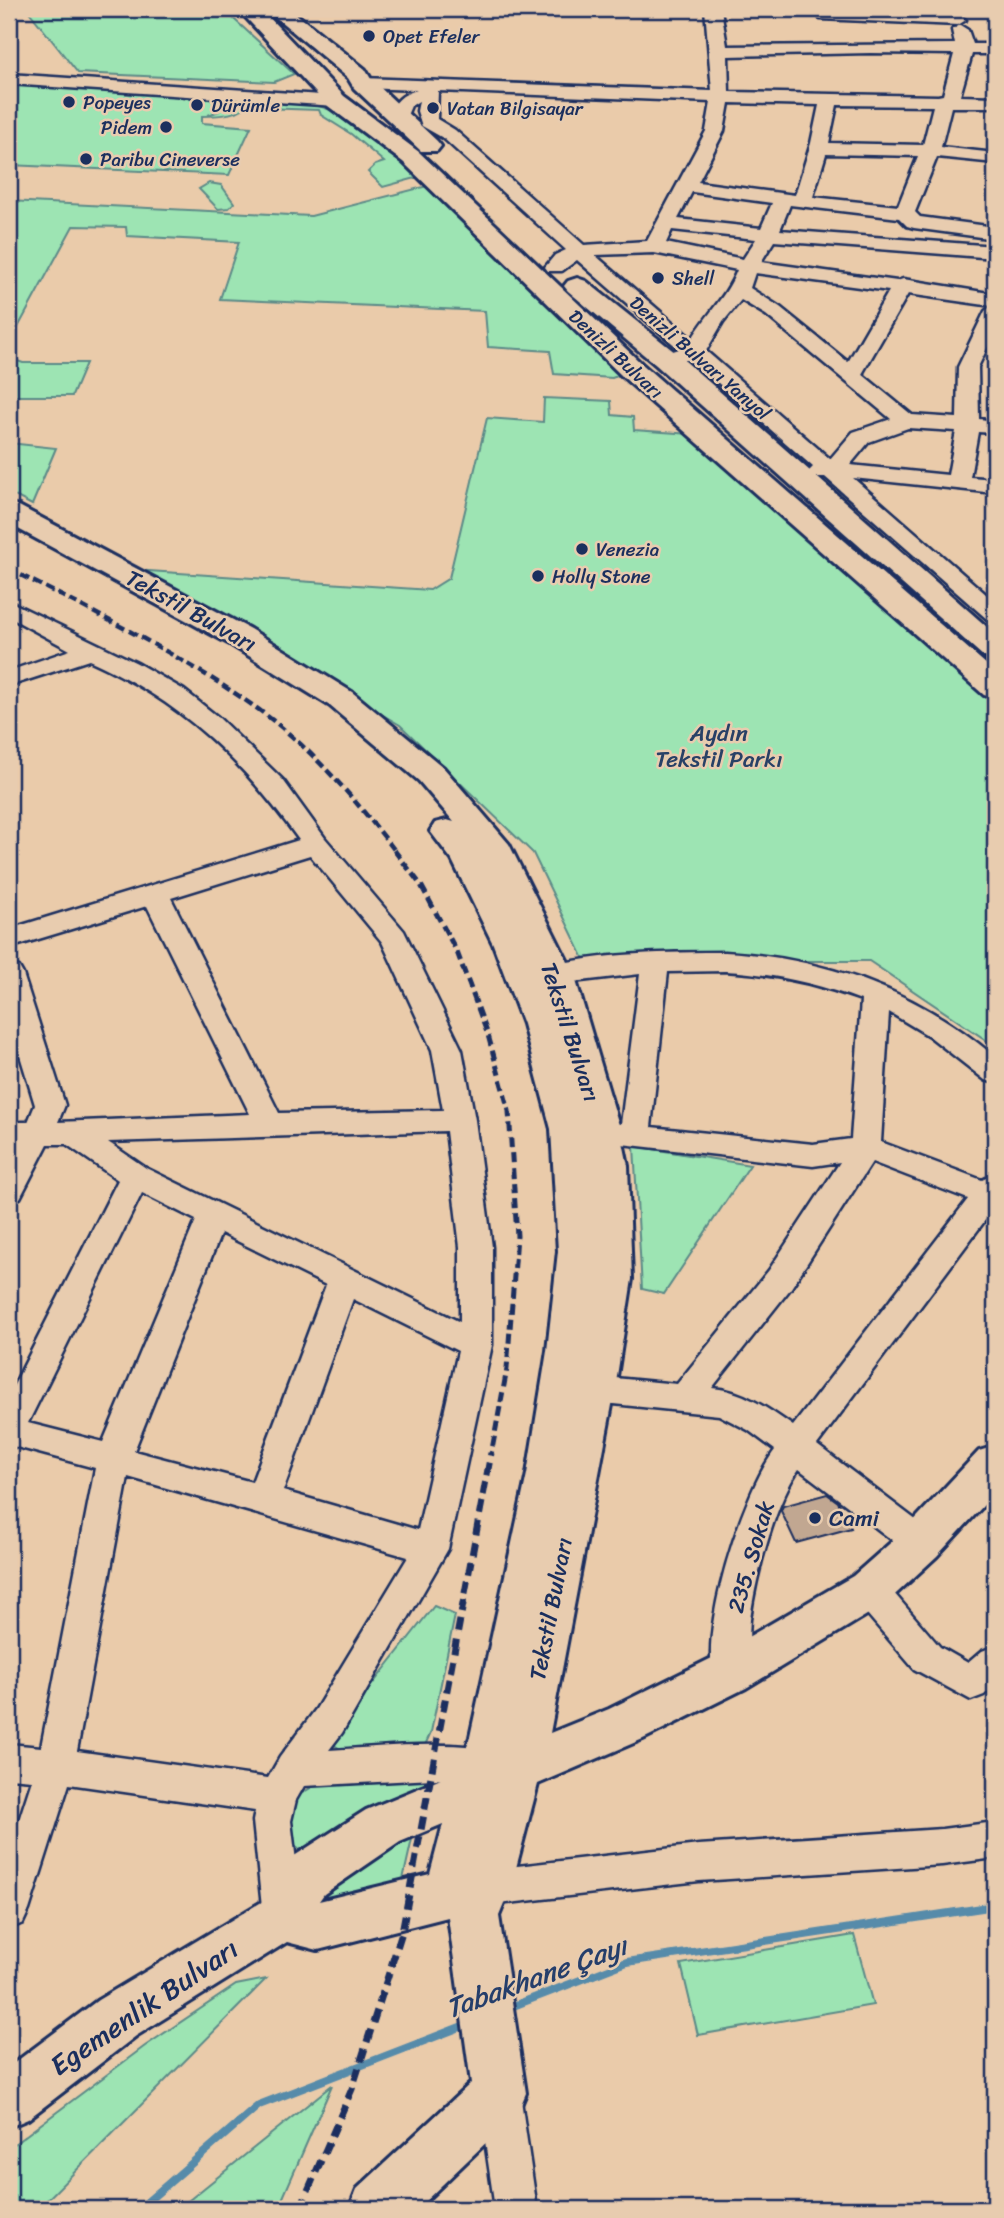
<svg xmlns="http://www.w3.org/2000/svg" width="1004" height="2218" viewBox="0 0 1004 2218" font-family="Sriracha,sans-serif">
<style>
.green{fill:#9de4b3;stroke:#5c8a88;stroke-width:2}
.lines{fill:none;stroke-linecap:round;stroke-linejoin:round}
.stream{stroke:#568baa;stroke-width:8}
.building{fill:#c1a791;stroke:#1b2f5e;stroke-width:2}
.minor-casing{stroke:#1b2f5e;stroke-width:5}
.major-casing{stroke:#1b2f5e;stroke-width:6}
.highway-casing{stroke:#1b2f5e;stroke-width:6}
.minor{fill:#e8ccaf;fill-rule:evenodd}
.major{fill:#e8ccaf;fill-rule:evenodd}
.highway{fill:#e8ccaf;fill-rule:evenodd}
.rail-far2{stroke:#1b2f5e;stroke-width:4.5;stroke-dasharray:9 4.5;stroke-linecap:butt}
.rail-far1{stroke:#1b2f5e;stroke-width:5;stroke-dasharray:10 5;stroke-linecap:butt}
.rail{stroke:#1b2f5e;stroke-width:7;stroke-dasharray:13 7;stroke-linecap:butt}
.poi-dot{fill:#1b2f5e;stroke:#e8ccaf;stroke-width:2.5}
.labels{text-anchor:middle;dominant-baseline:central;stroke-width:5;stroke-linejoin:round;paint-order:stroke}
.far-poi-label{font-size:19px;fill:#1b2f5e;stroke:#e8ccaf;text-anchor:start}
.far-street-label{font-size:19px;fill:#1b2f5e;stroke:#e8ccaf}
.street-label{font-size:23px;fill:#1b2f5e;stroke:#e8ccaf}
.park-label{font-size:23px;fill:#284166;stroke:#e8ccaf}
.poi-label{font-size:23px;fill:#1b2f5e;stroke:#e8ccaf;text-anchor:start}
.near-water-label{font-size:28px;font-style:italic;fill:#253e6b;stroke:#e8ccaf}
.near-street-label{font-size:28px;fill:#1b2f5e;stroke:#e8ccaf}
</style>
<rect width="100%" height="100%" fill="#eacbaa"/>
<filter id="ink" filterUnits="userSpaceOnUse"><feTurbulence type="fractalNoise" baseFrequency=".0143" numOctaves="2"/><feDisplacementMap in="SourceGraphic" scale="14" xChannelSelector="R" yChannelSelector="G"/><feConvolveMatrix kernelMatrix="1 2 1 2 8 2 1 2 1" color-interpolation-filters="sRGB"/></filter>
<g filter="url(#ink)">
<path class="green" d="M27 9H223L294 74 274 82 78 73Z
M9 81 218 95 214 113 208 115 219 111 223 95 256 97C244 116 216 116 202 116V123L251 127 229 175 9 165Z
M265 98C306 101 333 105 366 131V136L423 176 383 187 368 172 375 165 384 162 351 134 321 115 319 110 262 108Z
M209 183 221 185 234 203 229 208 218 209 199 189Z
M431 185 628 372 612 378 554 374 550 351 488 347 485 311 220 299 239 242 127 236 126 227 73 226 9 344V201L311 216Z
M9 358 23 363H86L72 396H9Z
M544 398 611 401 612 415 633 417 634 430 692 434 892 615 995 704V1046L869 961H585L533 853 400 725 134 570 430 590 449 578 487 418 543 422Z
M9 443 56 448 32 505 9 493Z
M634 1146 750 1165 664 1294 642 1289Z
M434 1606 455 1615 431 1732 426 1743 417 1750 345 1752 328 1741Z
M429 1773 423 1789 303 1854 291 1841 288 1802 317 1784Z
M414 1830 402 1884 316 1905 314 1887Z
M854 1935 873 2005 698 2035 681 1964Z
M266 1979 38 2209H9V2148L145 2046 236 1985Z
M332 2085 278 2209H178Z"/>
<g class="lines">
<path class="stream" d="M508 2008 627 1962 995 1906
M139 2209 259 2105 468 2024"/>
</g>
<path class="building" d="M827 1494 838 1502 851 1528 796 1543 781 1511 783 1506Z"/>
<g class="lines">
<g class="minor-casing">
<path id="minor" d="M705 9H721L727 46 955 44 952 30 960 25 968 30 973 44H995V54H972L960 96 995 97V107H951L941 147 995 153V163L937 157 915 212 920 217 995 227V239L914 228 907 226 899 218 790 205 780 230 995 246V258L774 241 761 262 897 281 903 279 995 294V332L978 367 979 419 995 421V433L978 432 970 477 995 479V493L853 478 995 602V621L987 619 825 477H811L808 472 813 467 691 359 677 362 670 360 667 356 670 352 679 349 577 260 562 271H548L545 267 555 255 566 250 443 138 422 126 417 111 419 101 411 106 405 120H393L390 116C394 101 402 94 417 90L362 88 353 83 362 78 712 91ZM870 53 954 54 943 95 938 96 729 92 728 56ZM438 91 711 102 706 131 647 241 584 245 455 130 437 119ZM729 103 819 105 811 143 795 195 698 182 724 131ZM837 105 933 106 923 145 829 143ZM826 154 918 156 898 206 813 197ZM692 192 772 203 761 228 678 219ZM672 230 756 239 743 259 666 243ZM654 253 737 270C727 296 706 315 692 339L595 255ZM755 273 889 291 848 362 780 307 750 288ZM908 294 992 306 985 311 958 367 957 418 912 415 862 374ZM741 300 766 315 891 419 853 432 830 459 706 351 723 322ZM908 428 956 431 948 475 850 465 869 442Z
M826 10 958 15 966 20 958 25 820 19 818 15 820 11Z
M9 74 336 96 345 101 336 106 9 84Z
M9 601 137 663 184 690 218 717 283 780 325 838 404 931 462 1050 475 1120 492 1247V1345L448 1549 342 1733 329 1750C384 1747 464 1737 515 1756L521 1768 515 1780 502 1785 433 1779 304 1786 296 1800 291 1821 303 1917 297 1930 283 1936 269 1930 263 1917 253 1821 255 1811 69 1784 29 1910 23 1923 9 1929V1851L32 1780 9 1778V1744L41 1747 95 1468 9 1445V1395L118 1180 66 1144H48L20 1198 9 1201V1161L18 1144H9V1122H28L35 1105 9 1019V964L19 967 23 974 65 1105 58 1122 250 1114 147 906 9 948V929L299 840C240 758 182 702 89 660L9 686V671L70 650 9 617ZM310 855 382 942 432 1050 443 1110 279 1113 171 898ZM446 1131 460 1247V1322L146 1168 108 1142ZM142 1193 196 1220 103 1442 28 1423ZM221 1233 326 1285 252 1482 134 1451ZM353 1299 458 1351 418 1530 283 1491ZM128 1477 408 1557 316 1709 280 1757 268 1778 77 1751Z
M725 952C826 958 918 991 995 1057V1083L985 1080 929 1036 889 1012 881 1142 982 1180 995 1174V1207L817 1445 933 1533 938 1543 933 1553 921 1558 909 1553 799 1469C775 1502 755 1579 750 1620 748 1641 751 1665 742 1684L729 1689 716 1684C695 1638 744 1490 775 1450L748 1430 719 1415 594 1402 582 1398 577 1389 582 1380 594 1376 677 1384 769 1270 840 1162 813 1166 569 1138 565 1130 569 1122 580 1119 621 1124 640 974 556 984 546 981 542 974 546 967C597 953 672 952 725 952ZM725 971C774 974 816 983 861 1000L851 1139 813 1144 651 1127 668 972ZM872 1162 968 1199 793 1426C769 1409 742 1390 712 1388L791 1288Z
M869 1575 882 1579 940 1647 968 1663 982 1651 995 1646V1685L984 1695 971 1700 914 1669 856 1601 851 1590 856 1579Z
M995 1822V1858L942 1865 699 1881 473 1907 459 1902 454 1889 459 1876 473 1871 699 1845 942 1829Z
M499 2072 514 2078 520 2093 537 2209H495L478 2093 484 2078Z"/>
</g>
<g class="major-casing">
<path id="major" d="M9 503 19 506 250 629 352 692 443 767 509 844 574 974 621 1132 628 1166 632 1279 615 1389 550 1733 609 1709 712 1658 853 1576 905 1530 979 1451 995 1446V1493L937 1556 885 1604 746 1688 643 1739 538 1784 511 1887 499 1916 526 2093 518 2112 417 2209H349L357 2189 471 2083 448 1917 318 1950 287 1942 136 2036 28 2119 9 2127V2067L98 2000 265 1900 288 1860 366 1810 458 1772 470 1737 527 1474 547 1351 558 1251 551 1129 523 1024 493 944 452 860 430 831 435 823 447 820 454 822 419 781 330 706 228 643 9 524ZM443 1824 430 1874 319 1901 324 1894 400 1842Z"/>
</g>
<g class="highway-casing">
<path id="highway" d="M238 9H261L344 96 419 152 642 364 995 672V698L984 695 622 376 403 162 328 106Z
M266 9H290L365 69 371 79 437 141 441 146 437 151H421L354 88 348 78Z
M577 278 586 281 676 353 995 634V659L984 657 656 365 568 291 564 286 568 281Z"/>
</g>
<use href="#minor" class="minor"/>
<use href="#major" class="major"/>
<use href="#highway" class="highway"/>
<path class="rail-far2" d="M9 569C93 612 178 653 255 707 310 746 355 799 396 852"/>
<path class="rail-far1" d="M394 850 421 885 457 952 488 1035 509 1111 517 1236 507 1369 491 1455"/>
<path class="rail" d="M300 2209 352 2089 402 1932 491 1453"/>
</g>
</g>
<g class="poi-dot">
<circle cx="369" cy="36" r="7"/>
<circle cx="69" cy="102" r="7"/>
<circle cx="197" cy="105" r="7"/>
<circle cx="433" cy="108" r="7"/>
<circle cx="166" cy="127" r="7"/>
<circle cx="86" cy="159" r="7"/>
<circle cx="658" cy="278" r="7"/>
<circle cx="582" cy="549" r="7"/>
<circle cx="538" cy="576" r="7"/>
<circle cx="815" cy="1518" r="7"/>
</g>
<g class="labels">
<g class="far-poi-label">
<text x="383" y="36">Opet Efeler</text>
<text x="83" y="102">Popeyes</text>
<text x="211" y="105">Dürümle</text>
<text x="447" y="108">Vatan Bilgisayar</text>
<text x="152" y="127" text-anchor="end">Pidem</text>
<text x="100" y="159">Paribu Cineverse</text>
<text x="672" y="278">Shell</text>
<text x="596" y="549">Venezia</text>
<text x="552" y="576">Holly Stone</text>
</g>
<g class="far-street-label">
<text transform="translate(616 354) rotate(43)">Denizli Bulvarı</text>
<text transform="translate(700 358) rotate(41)">Denizli Bulvarı Yanyol</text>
</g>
<g class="street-label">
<text transform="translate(191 611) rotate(29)">Tekstil Bulvarı</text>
<text transform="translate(570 1032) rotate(72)">Tekstil Bulvarı</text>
<text transform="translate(751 1557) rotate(-74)">235. Sokak</text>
<text transform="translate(551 1609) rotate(-79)">Tekstil Bulvarı</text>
</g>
<g class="park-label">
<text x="719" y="733">Aydın<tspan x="719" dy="26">Tekstil Parkı</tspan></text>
</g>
<g class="poi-label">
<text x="829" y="1518">Cami</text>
</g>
<g class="near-water-label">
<text transform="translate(536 1977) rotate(-20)">Tabakhane Çayı</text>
</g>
<g class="near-street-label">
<text transform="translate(144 2007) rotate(-34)">Egemenlik Bulvarı</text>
</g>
</g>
<rect width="1004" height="2218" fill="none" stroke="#e8ccaf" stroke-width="35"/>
<rect x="18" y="18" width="969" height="2183" fill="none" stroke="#1b2f5e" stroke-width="2.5" filter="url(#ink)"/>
</svg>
